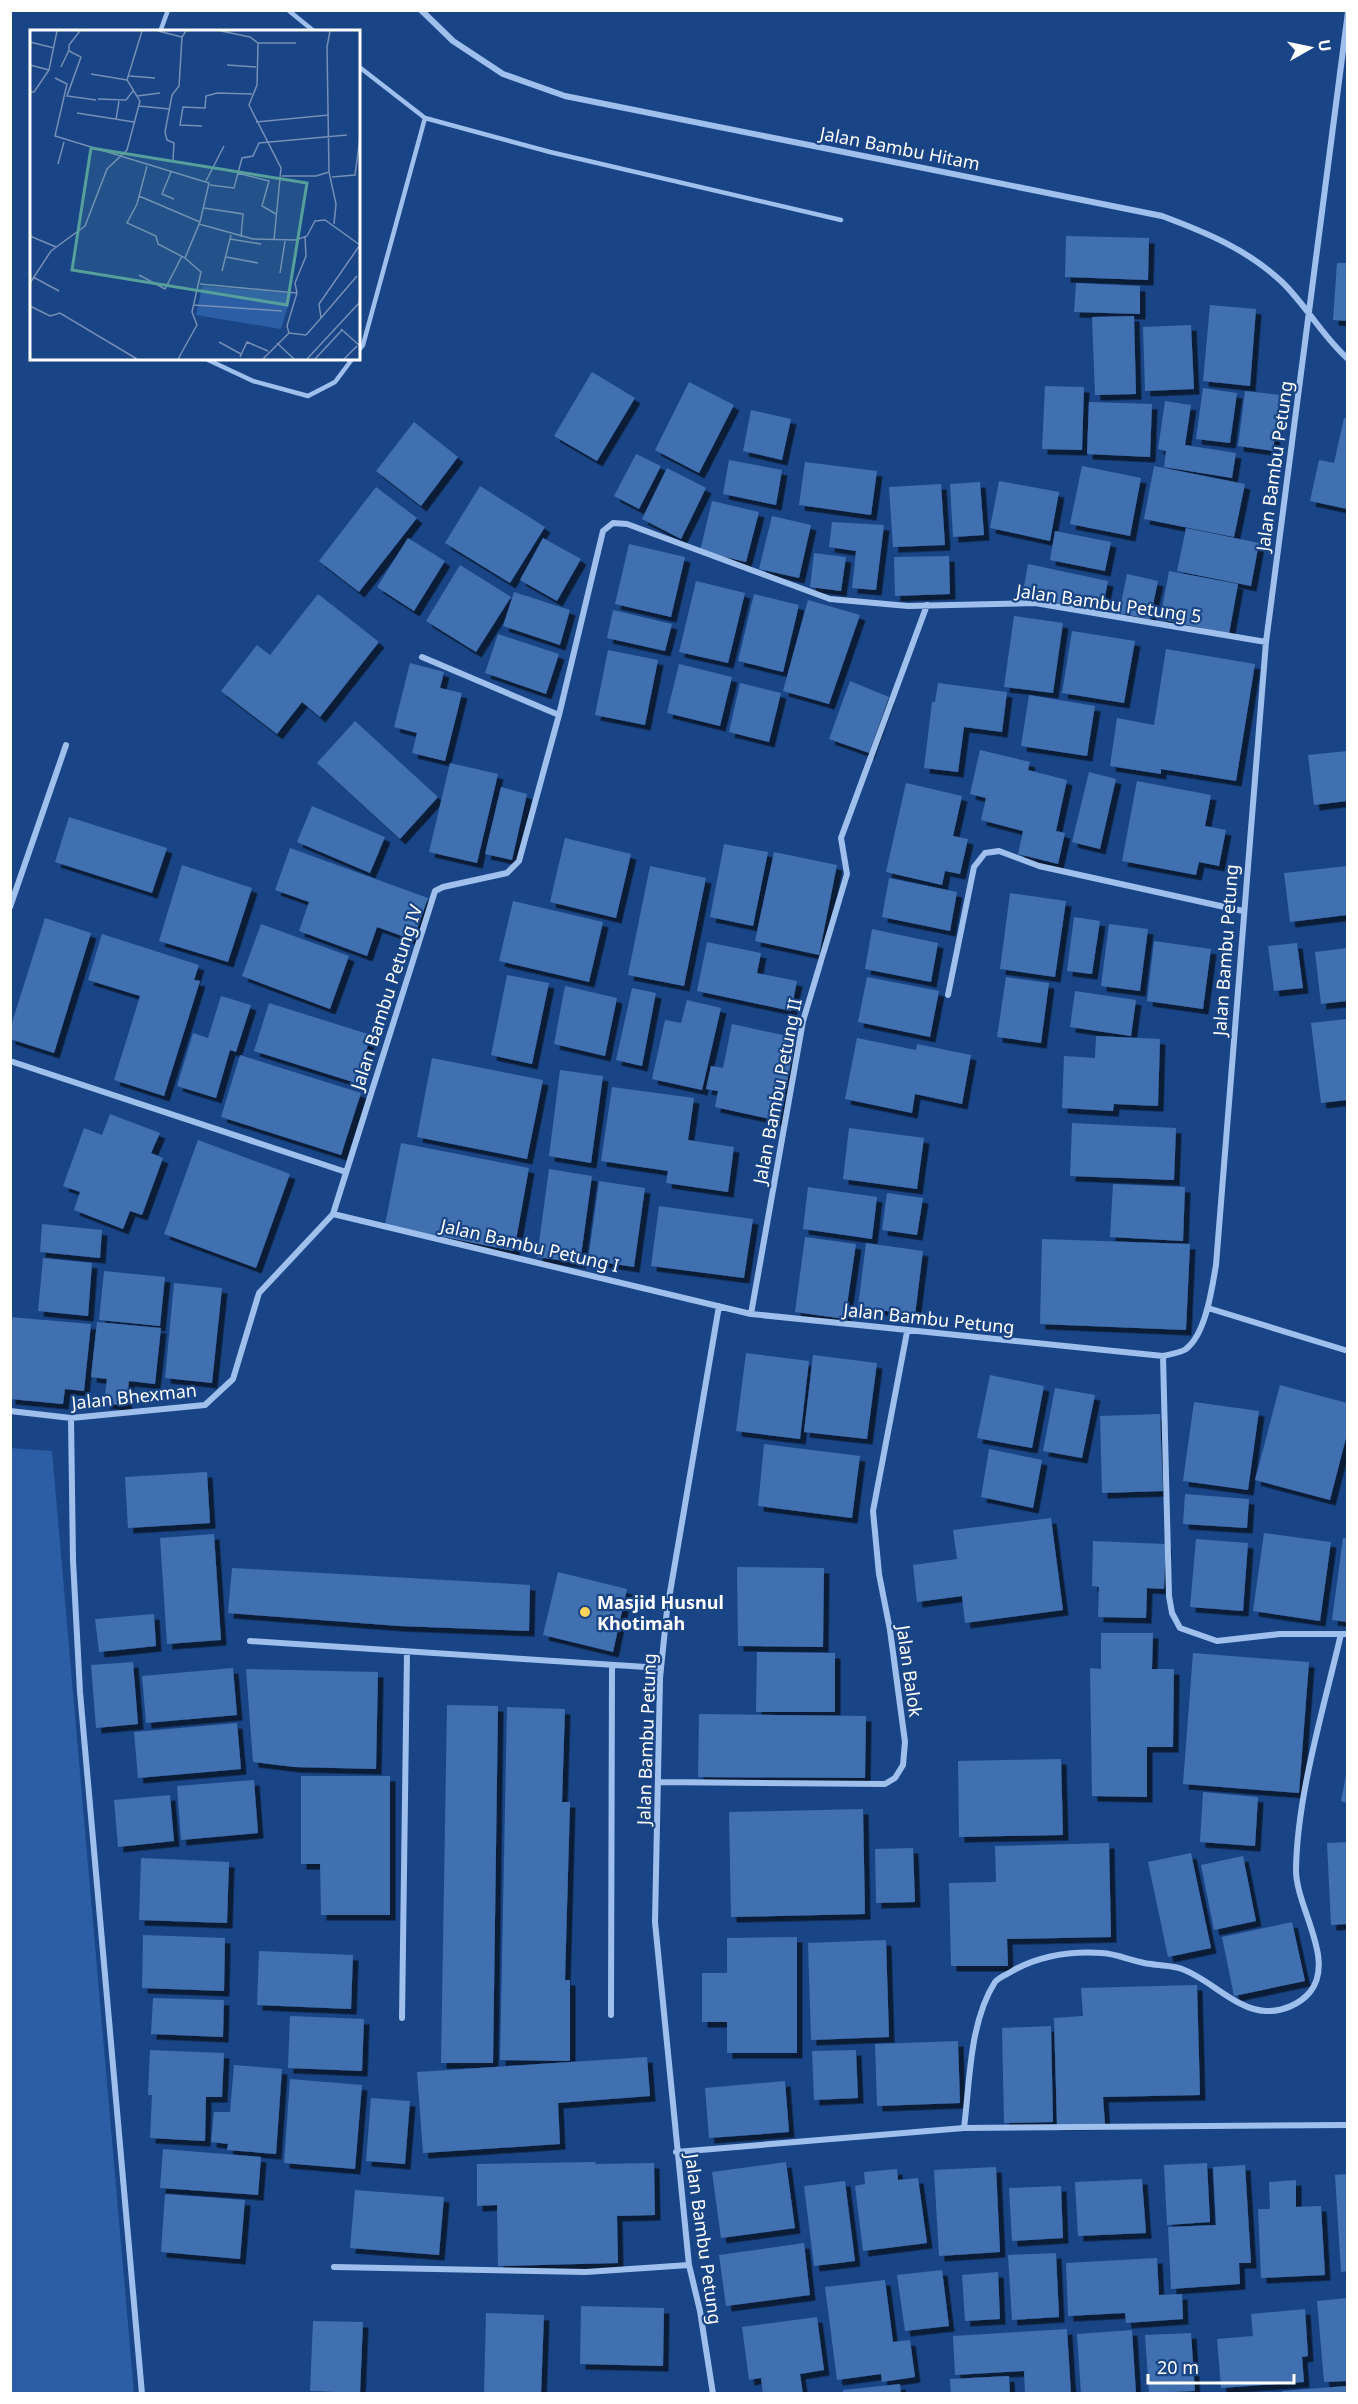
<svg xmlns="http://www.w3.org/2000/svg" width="1358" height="2404" viewBox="0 0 1358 2404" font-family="'Noto Sans',sans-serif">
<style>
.green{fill:#2b5ea4}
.building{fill:#416faf;filter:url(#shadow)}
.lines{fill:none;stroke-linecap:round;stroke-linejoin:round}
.service{stroke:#9fc0ed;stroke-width:4.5}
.minor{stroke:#9fc0ed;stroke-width:6}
.poi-dot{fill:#ffd45a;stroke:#194586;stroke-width:2}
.labels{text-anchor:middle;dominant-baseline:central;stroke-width:4.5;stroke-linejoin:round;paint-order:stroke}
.street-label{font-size:18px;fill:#fff;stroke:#194586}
.poi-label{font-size:18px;font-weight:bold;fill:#fff;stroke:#194586;text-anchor:start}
.inset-road{fill:none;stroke:#758fb6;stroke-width:1.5}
.view{fill:#579f9a;fill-opacity:0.15;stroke:#579f9a;stroke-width:3}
.inset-edge{fill:none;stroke:#fff;stroke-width:3}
</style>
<defs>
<filter id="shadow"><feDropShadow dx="5.5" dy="5.5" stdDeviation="0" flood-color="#0009"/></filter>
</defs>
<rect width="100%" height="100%" fill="#194586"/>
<path class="green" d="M10 1448 52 1451 134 2393H11Z"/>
<path class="building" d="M1066 236 1149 238 1148 280 1065 277Z
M1337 263H1347V321L1333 320Z
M1076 283 1140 286V314L1074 312Z
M1210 305 1256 309 1250 386 1203 381Z
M1134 316 1136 394 1095 395 1092 317Z
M1191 325 1194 389 1145 391 1143 327Z
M592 372 635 398 597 461 554 436Z
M689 382 734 405 699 473 655 450Z
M1045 386 1084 387 1082 450 1042 449Z
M1203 388 1237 393 1230 443 1196 439Z
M1245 391 1280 395 1273 451 1238 446Z
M1165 401 1191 405 1185 445 1236 453 1232 478 1164 467 1166 451 1158 449Z
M1089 402 1152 404 1150 457 1087 454Z
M751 410 791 419 782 460 743 451Z
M1344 418H1347V509L1310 501 1319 460 1334 463Z
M414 422 458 457 421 506 376 471Z
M636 454 661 466 639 509 614 496Z
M729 460 782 470 776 505 723 494Z
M805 462 877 471 871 515 799 505Z
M1082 466 1141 478 1130 536 1070 524Z
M1154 466 1245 484 1234 537 1144 519Z
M667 468 706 488 681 539 642 519Z
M999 481 1059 492 1050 541 990 528Z
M980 482 984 535 953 537 950 484Z
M941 484 945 545 893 547 889 487Z
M480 486 545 527 510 583 445 543Z
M376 487 417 518 359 592 319 561Z
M712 501 759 512 746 562 700 551Z
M772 516 811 525 799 578 759 569Z
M832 522 884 525 876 590 852 588 856 551 829 547Z
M1186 528 1259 543 1251 586 1177 571Z
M1055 531 1111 542 1105 571 1050 560Z
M408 538 445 561 414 611 377 587Z
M543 538 581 559 557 601 520 580Z
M629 544 685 557 671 617 615 604Z
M814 553 846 557 841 591 810 587Z
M949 556 950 594 895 596 894 557Z
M1028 564 1108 581 1102 612 1022 597Z
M460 565 511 597 476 652 426 621Z
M1169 571 1238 584 1229 634 1160 619Z
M1127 574 1158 581 1150 619 1119 613Z
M696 581 745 593 728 663 679 652Z
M514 592 570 610 560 645 503 626Z
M318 594 379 642 320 717 302 702 277 734 221 691 257 645 270 655Z
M754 594 799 605 783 672 738 661Z
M808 600 860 615 829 704 783 691Z
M613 610 672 624 665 651 607 638Z
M1014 616 1063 623 1053 693 1004 687Z
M1072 631 1135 641 1124 703 1062 693Z
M498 634 559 654 546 694 485 673Z
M1166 649 1255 664 1236 781 1161 769V774L1110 766 1117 718 1154 725Z
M608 650 658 660 645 725 595 715Z
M410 663 444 672 440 688 462 693 445 761 412 753 417 733 394 727Z
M679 664 732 677 720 726 667 713Z
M850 681 889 697 869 753 829 739Z
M740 683 781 693 769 742 729 732Z
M938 683 1007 692 1002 732 964 727 958 772 924 768 932 702H935Z
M1029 695 1095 706 1087 756 1021 746Z
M355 721 438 797 400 839 317 763Z
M980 750 1030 762 1028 770 1067 780 1056 831 1065 833 1058 864 1018 854 1023 831 981 820 986 798 970 794Z
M1347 751V801L1314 805 1308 755Z
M450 763 498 774 477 863 429 852Z
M1089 772 1116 779 1100 849 1072 842Z
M1137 781 1211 795 1205 826 1226 830 1219 866 1199 862 1196 875 1122 861Z
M906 783 962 796 953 836 968 839 960 874 945 871 942 885 886 872Z
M501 787 527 794 512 860 485 854Z
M312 806 385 837 370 873 297 842Z
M69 817 167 848 152 893 55 862Z
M565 838 631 854 616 918 550 902Z
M724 844 768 852 753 926 710 917Z
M290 848 428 898 413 940 377 927 367 956 299 931 309 902 275 890Z
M774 852 837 865 819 955 755 941Z
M182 865 252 888 228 962 159 941Z
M650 866 706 878 684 986 628 975Z
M1347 866V915L1290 922 1284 873Z
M889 878 957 892 950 931 882 917Z
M1010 893 1066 901 1055 977 1000 969Z
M513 901 603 922 589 982 499 961Z
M1074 917 1100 921 1092 974 1067 971Z
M45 918 91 933 54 1053 10 1039V1029Z
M261 924 349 956 330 1009 242 976Z
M1109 924 1148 929 1140 991 1101 986Z
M872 929 938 943 931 982 865 969Z
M102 934 199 965 194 980 200 981 164 1096 114 1080 140 996 88 980Z
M1154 941 1211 949 1203 1009 1147 1001Z
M707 942 761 953 757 973 797 981 791 1011 697 991Z
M1297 943 1303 988 1274 991 1268 946Z
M1347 948V1001L1321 1004 1315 952Z
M507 975 549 983 532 1064 491 1055Z
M867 977 939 991 930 1037 858 1022Z
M1006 977 1049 983 1041 1043 997 1037Z
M565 986 617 998 605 1056 554 1044Z
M632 988 656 993 642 1066 616 1060Z
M1075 991 1136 1000 1131 1036 1070 1027Z
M221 996 251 1005 236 1052 230 1050 216 1098 177 1086 193 1033 208 1038Z
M687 1000 721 1008 702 1090 652 1079 665 1020 681 1023Z
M269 1003 371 1035 356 1083 254 1051Z
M1347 1019V1100L1321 1103 1311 1023Z
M732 1024 796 1038 779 1121 715 1107 718 1091 706 1089 711 1066 723 1068Z
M1096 1036 1160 1039 1158 1106 1114 1104 1113 1111 1062 1108 1064 1056 1095 1058Z
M857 1038 916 1050 917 1044 971 1055 962 1104 915 1094 912 1113 845 1099Z
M240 1055 361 1093 341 1155 221 1117Z
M432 1058 543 1080 527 1159 417 1137Z
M560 1070 603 1076 591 1163 549 1156Z
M612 1087 694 1098 688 1140 734 1147 728 1192 666 1183 668 1171 601 1161Z
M110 1114 160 1133 151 1153 163 1158 142 1215 130 1211 123 1229 74 1210 80 1192 63 1186 84 1128 102 1135Z
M1072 1123 1176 1128 1174 1180 1070 1176Z
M849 1128 924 1138 917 1189 843 1179Z
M198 1140 290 1174 256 1268 164 1234Z
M401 1143 529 1168 514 1251 385 1225Z
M549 1169 592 1176 580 1263 537 1257Z
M599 1181 645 1188 634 1267 588 1260Z
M1113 1184 1185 1187 1183 1241 1110 1237Z
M808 1187 877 1197 872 1239 803 1229Z
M887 1193 923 1198 917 1235 882 1230Z
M659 1206 753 1219 744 1278 651 1266Z
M42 1224 102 1230 100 1258 40 1252Z
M805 1237 856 1244 845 1319 795 1312Z
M1042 1239 1190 1244 1186 1330 1040 1324Z
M866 1243 923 1251 915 1315 858 1307Z
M43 1258 92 1263 88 1316 38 1311Z
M104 1271 165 1277 160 1326 99 1320Z
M174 1283 222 1288 212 1383 165 1378Z
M10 1317 91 1324 84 1391 65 1389 63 1404 10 1399Z
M97 1322 161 1328 155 1384 129 1381 126 1406 104 1403 107 1379 91 1377Z
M746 1353 809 1361 800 1439 736 1431Z
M813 1355 877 1363 867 1439 804 1432Z
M990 1375 1044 1386 1032 1448 977 1438Z
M1280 1385 1347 1403V1434L1330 1500 1255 1480Z
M1055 1388 1095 1395 1082 1458 1043 1451Z
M1194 1402 1259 1411 1248 1490 1183 1481Z
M1160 1414 1163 1491 1102 1493 1100 1416Z
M764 1444 860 1456 852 1518 758 1506Z
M989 1449 1042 1460 1033 1508 981 1497Z
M207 1472 210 1523 128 1528 125 1477Z
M1185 1494 1249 1499 1247 1528 1183 1524Z
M1051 1518 1063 1610 965 1623 962 1596 917 1602 913 1565 957 1559 953 1530Z
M1264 1533 1331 1542 1320 1621 1253 1611Z
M214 1534 221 1640 167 1644 160 1538Z
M1343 1538H1347V1622L1332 1620Z
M1196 1539 1248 1543 1243 1611 1190 1607Z
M1093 1541 1166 1544 1164 1589 1147 1588 1146 1618 1098 1617 1099 1587 1092 1586Z
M737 1567 824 1568 823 1647 738 1646Z
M232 1568 530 1585 529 1631 399 1626 228 1613Z
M558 1572 627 1589 613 1652 543 1635Z
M154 1614 156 1646 99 1652 95 1619Z
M1101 1633H1153L1152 1669H1174L1173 1747H1147V1797L1092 1796 1090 1668 1101 1669Z
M757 1652 835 1653V1712H756Z
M1193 1653 1309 1662 1299 1793 1183 1784Z
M133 1662 138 1724 96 1728 91 1665Z
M233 1668 237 1715 146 1723 142 1676Z
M246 1669 378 1672 376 1769 294 1767 253 1762Z
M447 1705 498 1706 493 2063H441Z
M507 1707 565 1709 562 1802H570L565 1980H570V2061L500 2060Z
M699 1714 866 1716 865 1778 698 1777Z
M237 1723 241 1769 138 1778 134 1732Z
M1061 1759 1063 1835 959 1837 958 1761Z
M1346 1775H1347V1803L1341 1801Z
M301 1776H390V1915H321L320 1864H301Z
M254 1780 258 1833 181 1840 177 1786Z
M1203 1792 1258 1797 1255 1846 1200 1842Z
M170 1795 174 1841 118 1847 114 1800Z
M863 1809 865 1914 731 1917 729 1812Z
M1347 1842V1924L1331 1925 1327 1843Z
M1109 1843 1111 1937 1007 1939 1008 1966H951L949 1883 996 1882 995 1846Z
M913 1848 915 1902 876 1903 875 1849Z
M1191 1853 1211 1948 1168 1957 1148 1862Z
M1243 1856 1256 1921 1214 1930 1201 1865Z
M141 1858 229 1862 227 1923 139 1920Z
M1292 1922 1305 1981 1234 1996 1222 1937Z
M143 1935 225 1938 224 1991 142 1988Z
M797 1937V2053H727V2022H702V1973H727V1938Z
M886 1940 889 2037 811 2040 808 1943Z
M259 1951 353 1955 351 2009 257 2005Z
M1197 1985 1200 2095 1103 2097 1105 2124 1057 2125 1054 2018 1083 2016 1081 1988Z
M153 1998 224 2000 223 2037 151 2034Z
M290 2016 364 2019 362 2071 288 2068Z
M1051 2026 1053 2122 1004 2123 1002 2028Z
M958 2041 960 2103 877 2106 875 2044Z
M150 2050 224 2053 222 2097H206L205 2141 150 2138 152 2095H148Z
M856 2050 858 2098 814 2100 812 2051Z
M647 2057 650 2096 558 2103 560 2144 423 2153 417 2072Z
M234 2065 282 2069 276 2154 227 2150 228 2144 211 2142 214 2112H230Z
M290 2079 362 2085 355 2169 284 2163Z
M785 2081 789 2132 709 2138 705 2088Z
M371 2098 410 2101 405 2164 366 2161Z
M163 2149 261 2157 258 2195 160 2188Z
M596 2162 595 2164 654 2163 655 2215 617 2216 618 2263 498 2266 497 2205 477 2206V2164Z
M786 2162 795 2228 721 2238 712 2172Z
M1207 2163 1210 2222 1167 2225 1164 2165Z
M1245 2165 1251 2263H1239L1240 2284 1171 2289 1168 2227 1216 2225 1213 2167Z
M996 2167 1000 2252 939 2256 934 2170Z
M897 2169 898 2180 918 2178 927 2243 863 2251 855 2186 865 2184 864 2172Z
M1347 2174V2271L1341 2272 1335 2175Z
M1142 2179 1146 2233 1078 2236 1075 2182Z
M1296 2180V2207L1321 2206 1325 2275 1261 2278 1258 2209H1270L1269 2182Z
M845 2181 855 2261 814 2266 804 2186Z
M1061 2186 1063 2238 1012 2241 1009 2188Z
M355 2190 444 2197 439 2255 350 2248Z
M165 2194 245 2200 240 2259 161 2252Z
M804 2243 810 2295 726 2306 719 2255Z
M1056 2253 1059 2317 1012 2320 1008 2255Z
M1157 2258 1159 2295 1182 2294 1183 2319 1126 2323 1125 2313 1068 2316 1066 2263Z
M942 2270 949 2326 905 2331 897 2275Z
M998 2272 1000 2319 965 2321 962 2275Z
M885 2280 893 2342 910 2340 915 2377 882 2382 881 2374 837 2380 825 2287Z
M1347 2298V2381L1324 2382 1317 2301Z
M581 2306 664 2308 663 2366 580 2364Z
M1305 2309 1308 2356 1302 2357 1304 2382 1221 2388 1217 2339 1253 2336 1251 2314Z
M486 2313 544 2315 541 2394H484Z
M817 2317 824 2370 800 2374 803 2394H763L761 2378 749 2380 742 2327Z
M313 2321 363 2322 360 2393 310 2391Z
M1067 2329 1071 2394H1025L1024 2371 955 2375 953 2336Z
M1132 2330 1136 2394H1081L1077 2334Z
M1191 2333 1195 2391 1149 2393 1145 2335Z
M1009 2376 1010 2394H951L950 2379Z
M900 2384 901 2394H843V2390Z
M1347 2386V2394H1283L1282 2391Z"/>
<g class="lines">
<path class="service" d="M288 10 315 32
M160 32 168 10
M358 66 425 118 550 152 841 220
M358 351 363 345 425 118
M204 358 253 381 308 396 335 382 353 358"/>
<path class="minor" d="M421 10 453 41 503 74 565 96 1162 216C1205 232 1247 249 1282 282 1306 305 1322 336 1348 359
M422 657 559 715
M10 907 66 745
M948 995 974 867 985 853 999 851 1039 866 1243 911
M10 1061 346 1172
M333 1214 751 1314 1163 1356C1170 1354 1181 1353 1186 1349 1206 1334 1212 1288 1216 1265L1266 642 1348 12
M1208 1308 1348 1351
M751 1314 803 1021 847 874 841 838 927 605
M1163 1356 1169 1596 1172 1613 1180 1628 1217 1641 1280 1634H1348
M10 1411 71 1418 205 1405 233 1379 259 1293 333 1214 435 891 443 887 507 873 519 861 559 715 603 531 613 523 627 524 830 599 908 606 1035 603 1266 642
M71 1418 73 1560 80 1692 142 2394
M250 1641 661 1668
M659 1782 885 1784 895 1778 903 1765 905 1742 890 1630 879 1574 873 1511 907 1332
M611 2015 612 1665
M402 2018 407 1652
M964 2128C970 2082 969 2023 995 1982 999 1977 1008 1974 1014 1970 1040 1956 1072 1951 1102 1953 1118 1954 1134 1962 1151 1964 1161 1966 1172 1965 1182 1969 1210 1979 1236 2010 1266 2011 1282 2012 1300 2004 1310 1992 1336 1960 1296 1907 1296 1870 1297 1795 1324 1707 1341 1634
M676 2152 964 2128 1348 2125
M334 2267 586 2272 689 2265
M713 2394 700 2311 689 2265 655 1922 660 1678 667 1610 719 1306"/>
</g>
<circle class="poi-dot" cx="585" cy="1612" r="6"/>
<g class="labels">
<g class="street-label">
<text transform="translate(900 148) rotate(11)">Jalan Bambu Hitam</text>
<text transform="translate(1274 466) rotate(-82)">Jalan Bambu Petung</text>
<text transform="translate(1109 603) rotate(8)">Jalan Bambu Petung 5</text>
<text transform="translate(1225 950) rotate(-86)">Jalan Bambu Petung</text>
<text transform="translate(386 997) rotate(-72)">Jalan Bambu Petung IV</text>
<text transform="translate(777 1091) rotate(-79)">Jalan Bambu Petung II</text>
<text transform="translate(530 1245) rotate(13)">Jalan Bambu Petung I</text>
<text transform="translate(929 1318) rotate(6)">Jalan Bambu Petung</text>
<text transform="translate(134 1396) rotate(-6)">Jalan Bhexman</text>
<text transform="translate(910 1671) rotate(82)">Jalan Balok</text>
<text transform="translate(646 1739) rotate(-88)">Jalan Bambu Petung</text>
<text transform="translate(704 2239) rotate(82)">Jalan Bambu Petung</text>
</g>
<g class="poi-label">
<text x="597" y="1602">Masjid Husnul<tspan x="597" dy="21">Khotimah</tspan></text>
</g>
</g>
<g transform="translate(30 30)">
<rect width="330" height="330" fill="#194586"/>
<path d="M172 256 262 263 251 299 166 285Z" fill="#2b5ea4"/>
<path class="inset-road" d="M50 1 39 15V21L51 27 37 66 66 70M128 1 152 7M191 1 220 7 228 13 227 55 219 75 251 138 244 210M300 1 297 17 299 142 306 174 304 194M0 12 24 18M228 13H266M0 35 19 40M197 35 226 37M31 37 39 20M61 44 97 50M99 46 125 48M25 48 37 54 25 106 179 153 170 192 155 228M0 62H4L19 40 27 1M107 66 130 63M68 69 96 70 103 61M109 76 139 79M47 83 104 92M86 90 89 71M226 92 299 85M172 96 150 95 153 77 175 78 176 66 187 63 222 64M143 130 144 113 137 110 135 102 142 65 149 56 152 7 156 1M28 134 34 112M117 136 107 174 97 193 126 206 128 214 155 228 171 242 162 282 167 295 148 329M141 142 132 164 144 169M207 143 239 151 232 176 246 184M252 146H286L299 142M302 147 325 145 330 108M176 151 194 116M180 155 204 158 212 128 223 126 229 113 317 105M109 166 170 192M174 178 213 184 211 207M169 194 223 209 266 210 277 206 285 191 295 190 330 215M0 206 26 217M200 209 231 214M196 227 228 233M192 241 201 205M250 243 255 211M109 245 135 259 152 226M3 247 29 261M0 253 21 221 55 196 77 139 97 120 110 71 97 50 112 1M170 254 267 263M164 275 252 281M0 276 20 286 30 283 107 329M291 288 327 246M311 299 330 316M259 303 257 296 267 263 265 253 276 226 275 207M276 305 291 288 289 274 330 215M189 312 211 324M247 313 264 329M210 327 217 312 238 321M233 329 259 303 276 305M277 329 330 272M285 329 312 300M314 329 327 316"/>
<path class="view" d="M61 118 277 153 257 275 42 240Z"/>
<rect width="330" height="330" class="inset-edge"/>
</g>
<rect width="1358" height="2404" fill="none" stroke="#ffffff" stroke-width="24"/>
<g transform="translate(1310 48) rotate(81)" stroke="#194586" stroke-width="4.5" paint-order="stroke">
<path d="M0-4.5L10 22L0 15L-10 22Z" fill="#ffffff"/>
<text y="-9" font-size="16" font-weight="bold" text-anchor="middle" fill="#ffffff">U</text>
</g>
<path d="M1148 2374v9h146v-9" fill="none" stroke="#ffffff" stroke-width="3"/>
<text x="1157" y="2374" font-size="18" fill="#ffffff" stroke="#194586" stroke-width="4.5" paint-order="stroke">20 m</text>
</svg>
